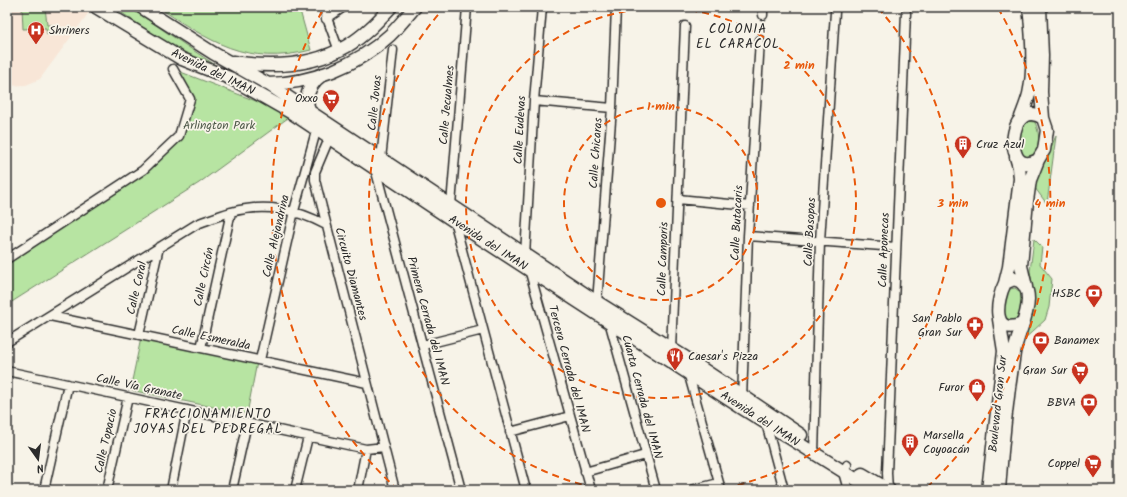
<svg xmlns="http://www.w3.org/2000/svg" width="1127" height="497" viewBox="0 0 1127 497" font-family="Kalam,sans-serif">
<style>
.built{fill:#f8e6d7}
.green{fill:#b7e4a2;stroke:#718866}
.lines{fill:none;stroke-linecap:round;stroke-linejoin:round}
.street-casing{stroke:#2b2b2b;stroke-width:11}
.secondary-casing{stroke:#2b2b2b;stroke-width:15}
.street{stroke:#f7f3e8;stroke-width:8}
.secondary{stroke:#f7f3e8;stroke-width:12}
.ring{fill:none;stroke:#e8590c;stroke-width:2;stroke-dasharray:7 5}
.labels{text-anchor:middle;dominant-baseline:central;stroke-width:3.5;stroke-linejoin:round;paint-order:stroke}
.poi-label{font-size:12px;fill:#2b2b2b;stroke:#f7f3e8;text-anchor:end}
.street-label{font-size:12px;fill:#2b2b2b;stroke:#f7f3e8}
.park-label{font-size:12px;fill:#4e5949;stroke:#f7f3e8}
.neighbourhood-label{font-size:13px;letter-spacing:1px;fill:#2b2b2b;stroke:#f7f3e8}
.centre{fill:#e8590c;stroke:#f7f3e8;stroke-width:2}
.ring-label{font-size:12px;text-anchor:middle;font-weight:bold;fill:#e8590c;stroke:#f7f3e8;stroke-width:3.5;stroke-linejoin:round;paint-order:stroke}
</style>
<rect width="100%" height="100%" fill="#f7f3e8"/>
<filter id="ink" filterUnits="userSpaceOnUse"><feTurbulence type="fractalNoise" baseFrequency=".025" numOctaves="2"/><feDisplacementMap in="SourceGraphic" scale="8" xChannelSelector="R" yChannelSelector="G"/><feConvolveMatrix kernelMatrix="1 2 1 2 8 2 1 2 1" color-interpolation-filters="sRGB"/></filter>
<g filter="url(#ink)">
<path class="built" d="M7 7H82L90 11 40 79 26 85 7 86Z"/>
<path class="green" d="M22 7H45L47 25H52L47 35 46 28 23 29Z
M113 7H129L227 73 187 57Z
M158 7H299L311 50C247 67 209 41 158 7Z
M173 69 292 115 199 183 7 305V259L143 170 179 136 190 99Z
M1026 121 1035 122C1040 135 1040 143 1034 155L1027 158 1021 154 1018 146 1019 130Z
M1056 136 1047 204 1035 188 1036 178Z
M1034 239 1042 247 1040 264 1052 279 1049 307 1045 320 1021 342 1033 313V292L1030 271Z
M1015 288 1023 294V308L1019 320 1010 322C1000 312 1003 303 1005 290Z
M141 338 257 362 247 414 130 390Z"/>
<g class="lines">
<g class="street-casing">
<path id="street" d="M323 7 339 51
M763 7V15
M326 19 344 7
M393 50 381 159 375 168 461 490
M534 101 612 108
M331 134 315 172V180L395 490
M678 199 750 206
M451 209V205L467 7
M454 220 526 490
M748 236 896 247
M526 258 525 255 534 101 542 7
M7 259 143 170 179 136 190 99 173 69
M529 269 591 490
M595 305 597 302 612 108 616 7
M50 316 367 383
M609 321 656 490
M139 335 159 247
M7 342 197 224C208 220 220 215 231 212 266 203 296 209 326 225
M423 345 483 330
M201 348 231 212
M669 352 671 349 685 26
M260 360 294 211 318 124
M7 371 366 449 384 447
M688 372 721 490
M742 399 748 236 760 40
M767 422 766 423 784 490
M510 432 570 416
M814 454 820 241 835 12
M847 465 843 472 848 490
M585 472 645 455
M44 490 68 384
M107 490 128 397
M171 490 187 410
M232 490 247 423
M295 490 308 437
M358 490 366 449
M691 490 719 483
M888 490 887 473 906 13"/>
</g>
<g class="secondary-casing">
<path id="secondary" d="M96 7 182 59 232 79 292 113 454 221 742 408 873 490
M141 7 213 53 268 84 597 302 683 356 801 435
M1040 7 1042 56 1041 92 1043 118 1047 130 1044 150 1038 160C1034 162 1030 164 1025 163 1005 160 1011 98 1043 118
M233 62C271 68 313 66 347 46 364 36 378 21 391 7
M267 84C311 84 358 65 390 35 399 26 407 16 415 7
M309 111C304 95 310 83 323 74
M1021 117C1024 109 1027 102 1029 94 1035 68 1032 33 1029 7
M1005 283 1009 267 1020 179 1019 167 1016 157
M1026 287 1021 266 1027 201 1030 180 1038 160
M862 474 889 490
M988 490 1004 351 999 319
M999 490C1002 444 1007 398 1014 353 1017 335 1028 318 1028 299 1028 289 1024 281 1014 279L1005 283C996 301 991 337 1022 324"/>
</g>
<use href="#street" class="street"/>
<use href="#secondary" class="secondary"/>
</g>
</g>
<g class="ring">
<circle cx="661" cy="203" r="97"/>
<circle cx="661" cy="203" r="195"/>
<path d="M605 490A292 292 0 0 1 444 8M878 8A292 292 0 0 1 717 490"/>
<path d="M398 490A389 389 0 0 1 324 8M998 8A389 389 0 0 1 924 490"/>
</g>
<defs>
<g id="hospital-pin" transform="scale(0.9)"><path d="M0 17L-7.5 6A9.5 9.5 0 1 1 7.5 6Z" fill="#c8321e" stroke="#f7f3e8"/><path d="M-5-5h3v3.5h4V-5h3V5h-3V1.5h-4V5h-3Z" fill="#fff"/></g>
<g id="supermarket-pin" transform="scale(0.9)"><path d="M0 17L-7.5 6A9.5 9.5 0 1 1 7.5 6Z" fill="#c8321e" stroke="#f7f3e8"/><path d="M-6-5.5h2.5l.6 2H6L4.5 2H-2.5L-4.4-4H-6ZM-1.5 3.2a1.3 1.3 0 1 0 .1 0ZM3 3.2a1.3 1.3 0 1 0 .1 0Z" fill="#fff"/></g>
<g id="building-pin" transform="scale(0.9)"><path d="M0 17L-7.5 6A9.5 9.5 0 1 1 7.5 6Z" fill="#c8321e" stroke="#f7f3e8"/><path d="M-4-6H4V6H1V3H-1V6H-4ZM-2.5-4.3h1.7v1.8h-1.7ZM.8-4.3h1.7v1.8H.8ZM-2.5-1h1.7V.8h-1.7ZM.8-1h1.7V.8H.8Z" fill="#fff"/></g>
<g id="bank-pin" transform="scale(0.9)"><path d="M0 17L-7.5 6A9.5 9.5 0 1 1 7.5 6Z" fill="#c8321e" stroke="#f7f3e8"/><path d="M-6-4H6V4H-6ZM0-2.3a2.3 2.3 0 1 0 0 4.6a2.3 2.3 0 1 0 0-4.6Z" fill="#fff"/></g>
<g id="pharmacy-pin" transform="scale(0.9)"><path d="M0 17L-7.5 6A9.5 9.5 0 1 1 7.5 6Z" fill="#c8321e" stroke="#f7f3e8"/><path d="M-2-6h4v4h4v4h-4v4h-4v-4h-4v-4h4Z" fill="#fff"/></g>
<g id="restaurant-pin" transform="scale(0.9)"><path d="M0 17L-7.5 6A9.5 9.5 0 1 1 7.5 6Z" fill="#c8321e" stroke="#f7f3e8"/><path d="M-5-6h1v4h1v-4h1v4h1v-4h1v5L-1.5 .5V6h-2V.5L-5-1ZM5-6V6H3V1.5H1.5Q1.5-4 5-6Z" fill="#fff"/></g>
<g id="shop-pin" transform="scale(0.9)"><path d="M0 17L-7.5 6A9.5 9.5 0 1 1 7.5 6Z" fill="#c8321e" stroke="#f7f3e8"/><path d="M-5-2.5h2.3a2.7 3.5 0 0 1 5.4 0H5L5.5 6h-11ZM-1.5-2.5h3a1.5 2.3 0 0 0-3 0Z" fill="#fff"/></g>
</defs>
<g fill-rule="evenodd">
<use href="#hospital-pin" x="36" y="30"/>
<use href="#supermarket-pin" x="331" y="98"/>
<use href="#building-pin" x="963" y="144"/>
<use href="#bank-pin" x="1094" y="293"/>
<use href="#pharmacy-pin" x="975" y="325"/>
<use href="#bank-pin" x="1041" y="340"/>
<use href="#restaurant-pin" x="675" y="356"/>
<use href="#supermarket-pin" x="1080" y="370"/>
<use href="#shop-pin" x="977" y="387"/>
<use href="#bank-pin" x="1089" y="402"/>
<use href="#building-pin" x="910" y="442"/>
<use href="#supermarket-pin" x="1093" y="463"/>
</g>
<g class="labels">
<g class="poi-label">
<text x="49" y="30" text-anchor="start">Shriners</text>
<text x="318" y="98">Oxxo</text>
<text x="976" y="144" text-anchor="start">Cruz Azul</text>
<text x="1081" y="293">HSBC</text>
<text x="962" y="318">San Pablo<tspan x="962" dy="14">Gran Sur</tspan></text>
<text x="1054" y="340" text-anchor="start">Banamex</text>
<text x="688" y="356" text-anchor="start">Caesar's Pizza</text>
<text x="1067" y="370">Gran Sur</text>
<text x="964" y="387">Furor</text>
<text x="1076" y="402">BBVA</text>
<text x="923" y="435" text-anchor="start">Marsella<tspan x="923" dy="14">Coyoacán</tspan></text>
<text x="1080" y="463">Coppel</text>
</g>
<g class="street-label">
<text transform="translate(213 72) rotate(26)">Avenida del IMAN</text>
<text transform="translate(375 103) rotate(-84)">Calle Jovas</text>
<text transform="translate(447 105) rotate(-85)">Calle Jecualmes</text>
<text transform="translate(520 130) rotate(-87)">Calle Eudevas</text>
<text transform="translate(596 153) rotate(-86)">Calle Chicaras</text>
<text transform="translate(737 223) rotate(-87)">Calle Butacaris</text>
<text transform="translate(810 232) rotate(-87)">Calle Basopas</text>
<text transform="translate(276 236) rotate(-77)">Calle Alejandrina</text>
<text transform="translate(488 243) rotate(33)">Avenida del IMAN</text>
<text transform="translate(884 250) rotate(-88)">Calle Aponecas</text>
<text transform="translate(663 259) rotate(-88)">Calle Camporis</text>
<text transform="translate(351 274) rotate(75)">Circuito Diamantes</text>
<text transform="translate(204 277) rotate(-78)">Calle Circón</text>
<text transform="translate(137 288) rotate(-77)">Calle Coral</text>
<text transform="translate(428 321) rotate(75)">Primera Cerrada del IMAN</text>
<text transform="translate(211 338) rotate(12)">Calle Esmeralda</text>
<text transform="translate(569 369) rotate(75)">Tercera Cerrada del IMAN</text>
<text transform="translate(139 387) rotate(12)">Calle Vía Granate</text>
<text transform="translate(642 397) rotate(75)">Cuarta Cerrada del IMAN</text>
<text transform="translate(998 404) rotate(-84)">Boulevard Gran Sur</text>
<text transform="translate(760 419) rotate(33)">Avenida del IMAN</text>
<text transform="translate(106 441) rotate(-77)">Calle Topacio</text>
</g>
<g class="park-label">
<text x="219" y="125">Arlington Park</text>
</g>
<g class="neighbourhood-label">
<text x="738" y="29">COLONIA<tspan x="738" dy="15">EL CARACOL</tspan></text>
<text x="208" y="414">FRACCIONAMIENTO<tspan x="208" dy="15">JOYAS DEL PEDREGAL</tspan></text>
</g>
</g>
<circle cx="661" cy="203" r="6" class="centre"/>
<g class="ring-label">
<text x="799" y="69">2 min</text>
<text x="661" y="110">1 min</text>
<text x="953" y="207">3 min</text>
<text x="1050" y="207">4 min</text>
</g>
<rect width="1127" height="497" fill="none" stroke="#f7f3e8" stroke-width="24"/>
<rect x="12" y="12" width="1103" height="473" fill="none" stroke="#2b2b2b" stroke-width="1.5" filter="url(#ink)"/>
<g transform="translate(38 459) rotate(166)" stroke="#f7f3e8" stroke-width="3" paint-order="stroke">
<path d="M0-3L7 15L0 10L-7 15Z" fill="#2b2b2b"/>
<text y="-6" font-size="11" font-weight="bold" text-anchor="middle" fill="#2b2b2b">N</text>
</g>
</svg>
